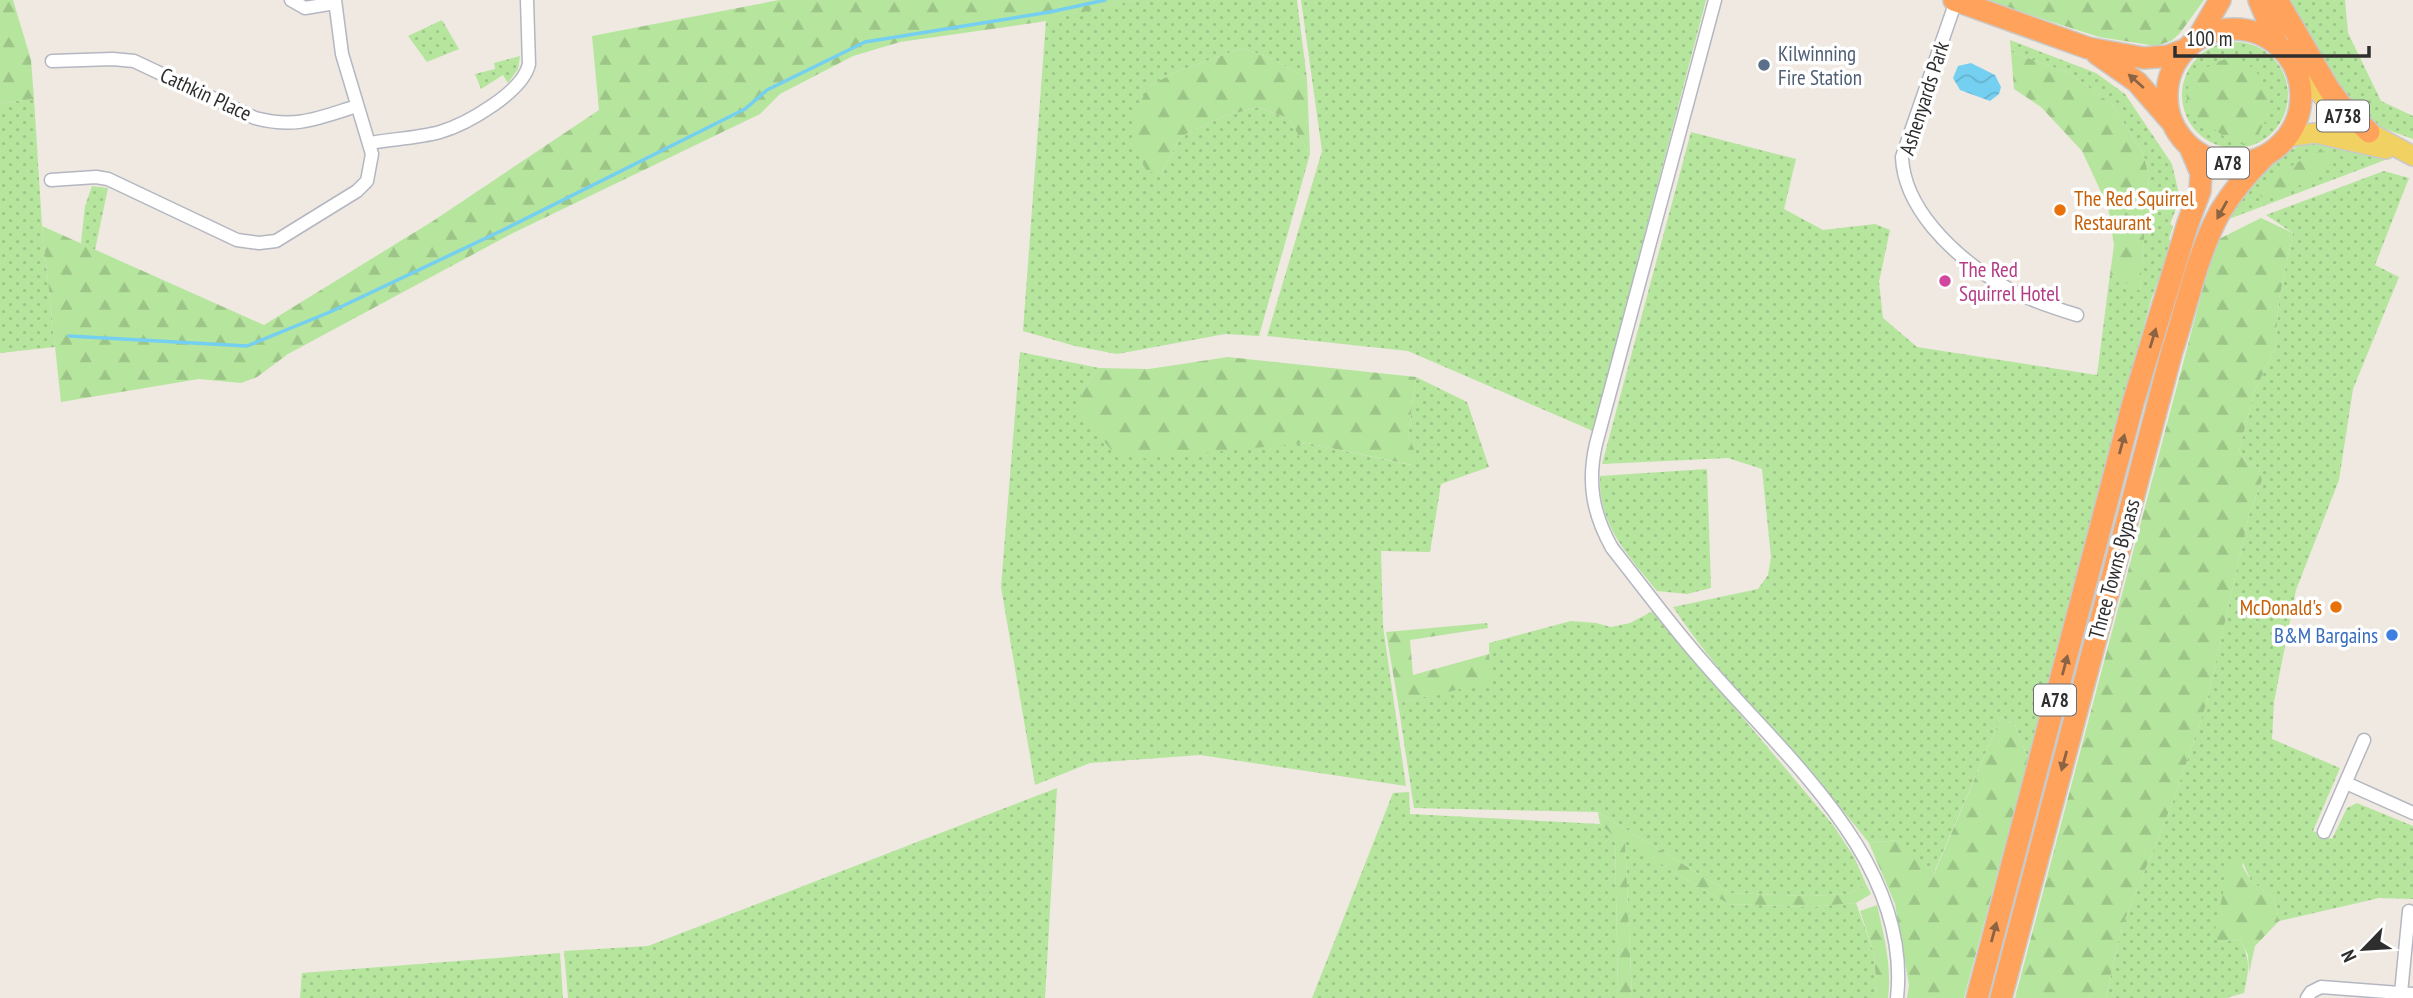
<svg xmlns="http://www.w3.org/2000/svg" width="2413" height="998" viewBox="0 0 2413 998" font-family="'PT Sans Narrow',sans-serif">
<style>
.grass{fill:url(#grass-dots)}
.forest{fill:url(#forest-firs)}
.water{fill:url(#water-waves)}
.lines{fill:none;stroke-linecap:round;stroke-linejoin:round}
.stream{stroke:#75cff0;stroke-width:3.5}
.street-casing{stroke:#b4b7c1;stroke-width:15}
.primary-casing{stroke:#c9c9c9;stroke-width:22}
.highway-casing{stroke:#c9c9c9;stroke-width:24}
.street{stroke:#fff;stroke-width:12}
.primary{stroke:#f2d163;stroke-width:19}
.highway{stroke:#ffa35c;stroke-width:21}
.oneway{fill:#8c6343}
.service-dot{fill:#5c6f8a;stroke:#fff;stroke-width:2.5}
.food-dot{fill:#e8710a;stroke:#fff;stroke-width:2.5}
.hotel-dot{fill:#d1479c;stroke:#fff;stroke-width:2.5}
.shop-dot{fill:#3f7fe0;stroke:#fff;stroke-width:2.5}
.labels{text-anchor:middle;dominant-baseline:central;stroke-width:7;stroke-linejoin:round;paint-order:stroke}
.shield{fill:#fff;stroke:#6d6d6d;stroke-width:2}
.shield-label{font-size:19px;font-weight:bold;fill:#2e2e2e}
.service-label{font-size:21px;fill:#4e5e75;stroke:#fff;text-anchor:start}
.street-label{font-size:21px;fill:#2e2e2e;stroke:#fff}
.food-label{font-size:21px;fill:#c56008;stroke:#fff;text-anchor:start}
.hotel-label{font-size:21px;fill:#b23c85;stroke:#fff;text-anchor:start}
.shop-label{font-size:21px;fill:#366cbe;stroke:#fff;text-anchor:end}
</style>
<defs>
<pattern id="grass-dots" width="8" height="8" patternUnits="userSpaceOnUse" patternTransform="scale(1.75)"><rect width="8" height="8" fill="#b6e59e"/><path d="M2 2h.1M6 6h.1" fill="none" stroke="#9dc588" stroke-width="1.8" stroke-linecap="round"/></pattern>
<pattern id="forest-firs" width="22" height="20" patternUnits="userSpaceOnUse" patternTransform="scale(1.75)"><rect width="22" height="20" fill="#b6e59e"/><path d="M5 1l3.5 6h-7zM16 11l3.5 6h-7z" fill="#9dc588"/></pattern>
<pattern id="water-waves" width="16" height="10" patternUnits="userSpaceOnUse" patternTransform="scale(1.75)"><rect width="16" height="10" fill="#75cff0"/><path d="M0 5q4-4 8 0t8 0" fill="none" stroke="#66b2ce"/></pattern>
</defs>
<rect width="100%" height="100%" fill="#efe9e1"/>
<path class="grass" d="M1137 0H1297L1307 79 1273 59 1242 48 1176 72 1149 86 1162 173 1180 137 1222 117 1258 107 1288 118 1310 154 1259 336 1225 334 1117 354 1075 346 1023 331 1046 20Z
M1301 0H1706L1593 431 1408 351 1267 336 1322 151Z
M2289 0H2345L2348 33 2381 101 2413 116V139L2377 126 2328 78Z
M442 20 459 49 427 62 408 36Z
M2010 40 2096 73 2125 94 2172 164 2180 199 2170 224 2173 226 2169 239 2173 242 2152 297 2078 567 2028 759 2015 725 2001 717 1933 875 1897 840 1869 843C1806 762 1729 691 1673 607L1758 589 1768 575 1771 557 1762 469 1728 458 1602 464 1691 132 1796 159 1784 209 1823 230 1875 224 1890 230 1879 282 1883 318 1917 347 2097 375 2110 274 2140 290 2149 177 2143 153 2112 104 2067 72 2011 52Z
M2182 95a53 53 0 1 1 106 0a53 53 0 1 1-106 0Z
M520 56 518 69 508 83 503 75 481 89 475 74 495 69 494 63Z
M34 99 42 226 55 347 0 353V103Z
M2312 141 2345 147 2385 160 2229 219C2248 189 2276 150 2312 141Z
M2384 171 2409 178 2375 265 2399 277 2353 389 2339 480 2296 590 2274 702 2272 739 2340 768 2313 831 2332 839 2347 808 2357 803 2413 826V899L2379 898 2279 921 2274 898 2251 881 2243 863 2219 942 2240 939C2251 960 2249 970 2244 993L2226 998H2106L2121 929 2174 799 2207 702 2249 515 2262 480 2259 469 2245 460 2239 451 2254 392 2275 349 2279 299 2293 233 2266 215Z
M92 186 108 188 95 250 81 243 85 206Z
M1020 352 1099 368 1083 388 1242 448 1307 443 1411 465 1415 454 1408 436 1416 377 1467 402 1489 467 1441 484 1430 552 1381 551 1383 626 1406 786 1200 755 1090 763 1035 785 1001 587Z
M1707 469 1711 588 1687 594 1657 591C1628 555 1598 525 1600 476Z
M1653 611 1833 825 1854 857 1866 884 1847 894 1809 896 1730 893 1598 812 1414 808 1398 703 1490 681 1489 643 1571 621 1596 623 1611 627 1630 623Z
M1057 788 1045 998H568L564 951 648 946Z
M1409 792 1410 814 1600 824 1615 837 1618 998H1312L1393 793Z
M1625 838 1676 874 1729 904 1811 907 1856 903 1874 953 1877 998H1632Z
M560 953 563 998H300L302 973Z"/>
<path class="forest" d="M0 0H13L31 60 34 99 0 103Z
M779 0H1137L1040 22 900 42 853 56 780 94 760 114 511 234 288 354 257 377 241 383 199 379 61 402 42 226 264 325 433 221 599 110 592 36Z
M1984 0H2204L2180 33 2171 41 2156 46 2099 37Z
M1242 48 1273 59 1307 79 1310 154 1288 118 1258 107 1222 117 1180 137 1162 173 1147 172 1136 149 1135 112 1149 86 1176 72Z
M2011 52 2067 72 2112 104 2143 153 2149 177 2140 291 2110 274 2114 245 2108 207 2082 151 2041 107 2014 89Z
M2234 57C2254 62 2275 91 2269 113 2267 122 2259 128 2258 138 2253 140 2247 144 2242 144 2234 145 2224 136 2218 132 2209 126 2193 117 2189 107 2177 79 2213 61 2234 57Z
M2320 151 2329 152 2335 157 2332 167 2291 190 2266 198 2260 196 2258 189 2261 185 2311 154Z
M2261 218 2293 233 2279 299 2275 349 2254 392 2239 451 2245 460 2259 469 2262 480 2249 515 2207 702 2174 799 2121 929 2106 998H2015L2208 269 2219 239Z
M1228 357 1416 377 1408 436 1416 454 1412 465 1307 443 1137 459 1113 452 1077 408 1083 388 1099 368 1149 369Z
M1487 623 1488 628 1410 640 1413 675 1489 654 1492 682 1398 703 1386 632Z
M2001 717 2015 725 2028 759 1964 998H1907L1909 985 1895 904 1869 843 1897 840 1934 874Z
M1598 812 1730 893 1809 896 1847 894 1866 884 1871 894 1856 903 1811 907 1729 904 1676 874 1625 839 1632 998H1618L1615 837 1600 824Z
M2237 857 2251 881 2274 898 2279 921 2255 946 2249 973 2248 955 2240 939 2219 942 2214 934 2230 862Z
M1877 905C1884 936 1892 966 1888 998H1877L1874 953 1860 911Z"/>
<path class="water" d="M1971 63 1995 75 2001 87 1999 94 1990 101 1960 90 1953 78 1958 66Z"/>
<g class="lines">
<path class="stream" d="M69 336 247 346 330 312 503 230 745 109 767 90 865 42 1050 12 1105 0"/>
<g class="street-casing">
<path id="street" d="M291 0 305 8 335 3
M1715 0 1596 444C1587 483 1593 514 1612 548 1643 587 1672 627 1705 664 1785 757 1912 862 1897 998
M1956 1 1902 157C1904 208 1952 253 1992 279 2018 296 2048 306 2077 315
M52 61 113 59 134 61 255 118C297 129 318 118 357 106
M370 143C393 139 418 138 440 132 467 124 523 92 529 64L527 0
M51 180 96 177 108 179 237 240 259 243 276 241 357 191 367 181 372 154 342 54 335 0
M2346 783 2413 813
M2324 832 2364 740
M2401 993 2409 911
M2307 998 2311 992 2321 987 2413 994"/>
</g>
<g class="primary-casing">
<path id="primary" d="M2292 61 2333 108
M2357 126 2413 156
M2287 137 2315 133 2386 149"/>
</g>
<g class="highway-casing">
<path id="highway" d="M1954 0 2088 48 2144 58 2168 56 2184 50
M2259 0 2277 43
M2277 0 2329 89 2341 105 2369 132
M2167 96a67 67 0 1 1 134 0a67 67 0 1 1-134 0Z
M2198 38 2220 0
M2097 54 2137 82 2171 121
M1977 998 2133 403 2188 223 2200 191 2201 173 2190 147
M2001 998 2172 351C2187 306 2197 254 2220 212 2232 192 2247 174 2264 157"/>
</g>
<use href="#street" class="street"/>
<use href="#primary" class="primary"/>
<use href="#highway" class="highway"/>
</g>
<defs><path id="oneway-solid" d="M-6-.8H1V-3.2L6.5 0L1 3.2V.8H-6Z" transform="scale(1.75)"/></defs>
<g class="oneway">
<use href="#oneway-solid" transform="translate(2136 81) rotate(-138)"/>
<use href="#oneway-solid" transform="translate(2222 210) rotate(119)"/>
<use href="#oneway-solid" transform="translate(2153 338) rotate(-73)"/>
<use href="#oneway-solid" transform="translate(2122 444) rotate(-75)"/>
<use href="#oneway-solid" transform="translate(2065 665) rotate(-75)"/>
<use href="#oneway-solid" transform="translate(2064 761) rotate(105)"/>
<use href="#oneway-solid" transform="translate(1994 932) rotate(-75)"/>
</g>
<circle class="service-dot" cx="1764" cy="65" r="7"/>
<g class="food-dot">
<circle cx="2060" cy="210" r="7"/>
<circle cx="2336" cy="607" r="7"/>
</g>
<circle class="hotel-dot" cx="1945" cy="281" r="7"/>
<circle class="shop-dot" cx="2392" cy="635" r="7"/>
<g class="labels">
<g class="shield">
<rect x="2317" y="100.5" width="52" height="31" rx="5"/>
<rect x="2207" y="147.5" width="42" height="31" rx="5"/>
<rect x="2034" y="684.5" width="42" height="31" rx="5"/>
</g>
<g class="shield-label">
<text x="2343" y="116">A738</text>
<text x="2228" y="163">A78</text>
<text x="2055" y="700">A78</text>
</g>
<g class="service-label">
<text x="1778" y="53">Kilwinning<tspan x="1778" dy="24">Fire Station</tspan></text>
</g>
<g class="street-label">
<text transform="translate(206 94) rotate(25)">Cathkin Place</text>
<text transform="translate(1924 98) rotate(-72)">Ashenyards Park</text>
<text transform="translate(2114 569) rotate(-75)">Three Towns Bypass</text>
</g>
<g class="food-label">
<text x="2074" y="198">The Red Squirrel<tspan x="2074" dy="24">Restaurant</tspan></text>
<text x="2322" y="607" text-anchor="end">McDonald's</text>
</g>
<g class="hotel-label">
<text x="1959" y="269">The Red<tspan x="1959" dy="24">Squirrel Hotel</tspan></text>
</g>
<g class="shop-label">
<text x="2378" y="635">B&amp;M Bargains</text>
</g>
</g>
<g transform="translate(2364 949) rotate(245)" stroke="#ffffff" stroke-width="5" paint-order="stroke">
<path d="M0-5L12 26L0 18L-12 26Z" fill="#2e2e2e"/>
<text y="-10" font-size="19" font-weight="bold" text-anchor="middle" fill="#2e2e2e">N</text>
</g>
<path d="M2175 46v10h194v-10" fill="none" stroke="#2e2e2e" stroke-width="3.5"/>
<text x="2186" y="46" font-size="21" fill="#2e2e2e" stroke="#ffffff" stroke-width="5" paint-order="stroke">100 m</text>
</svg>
